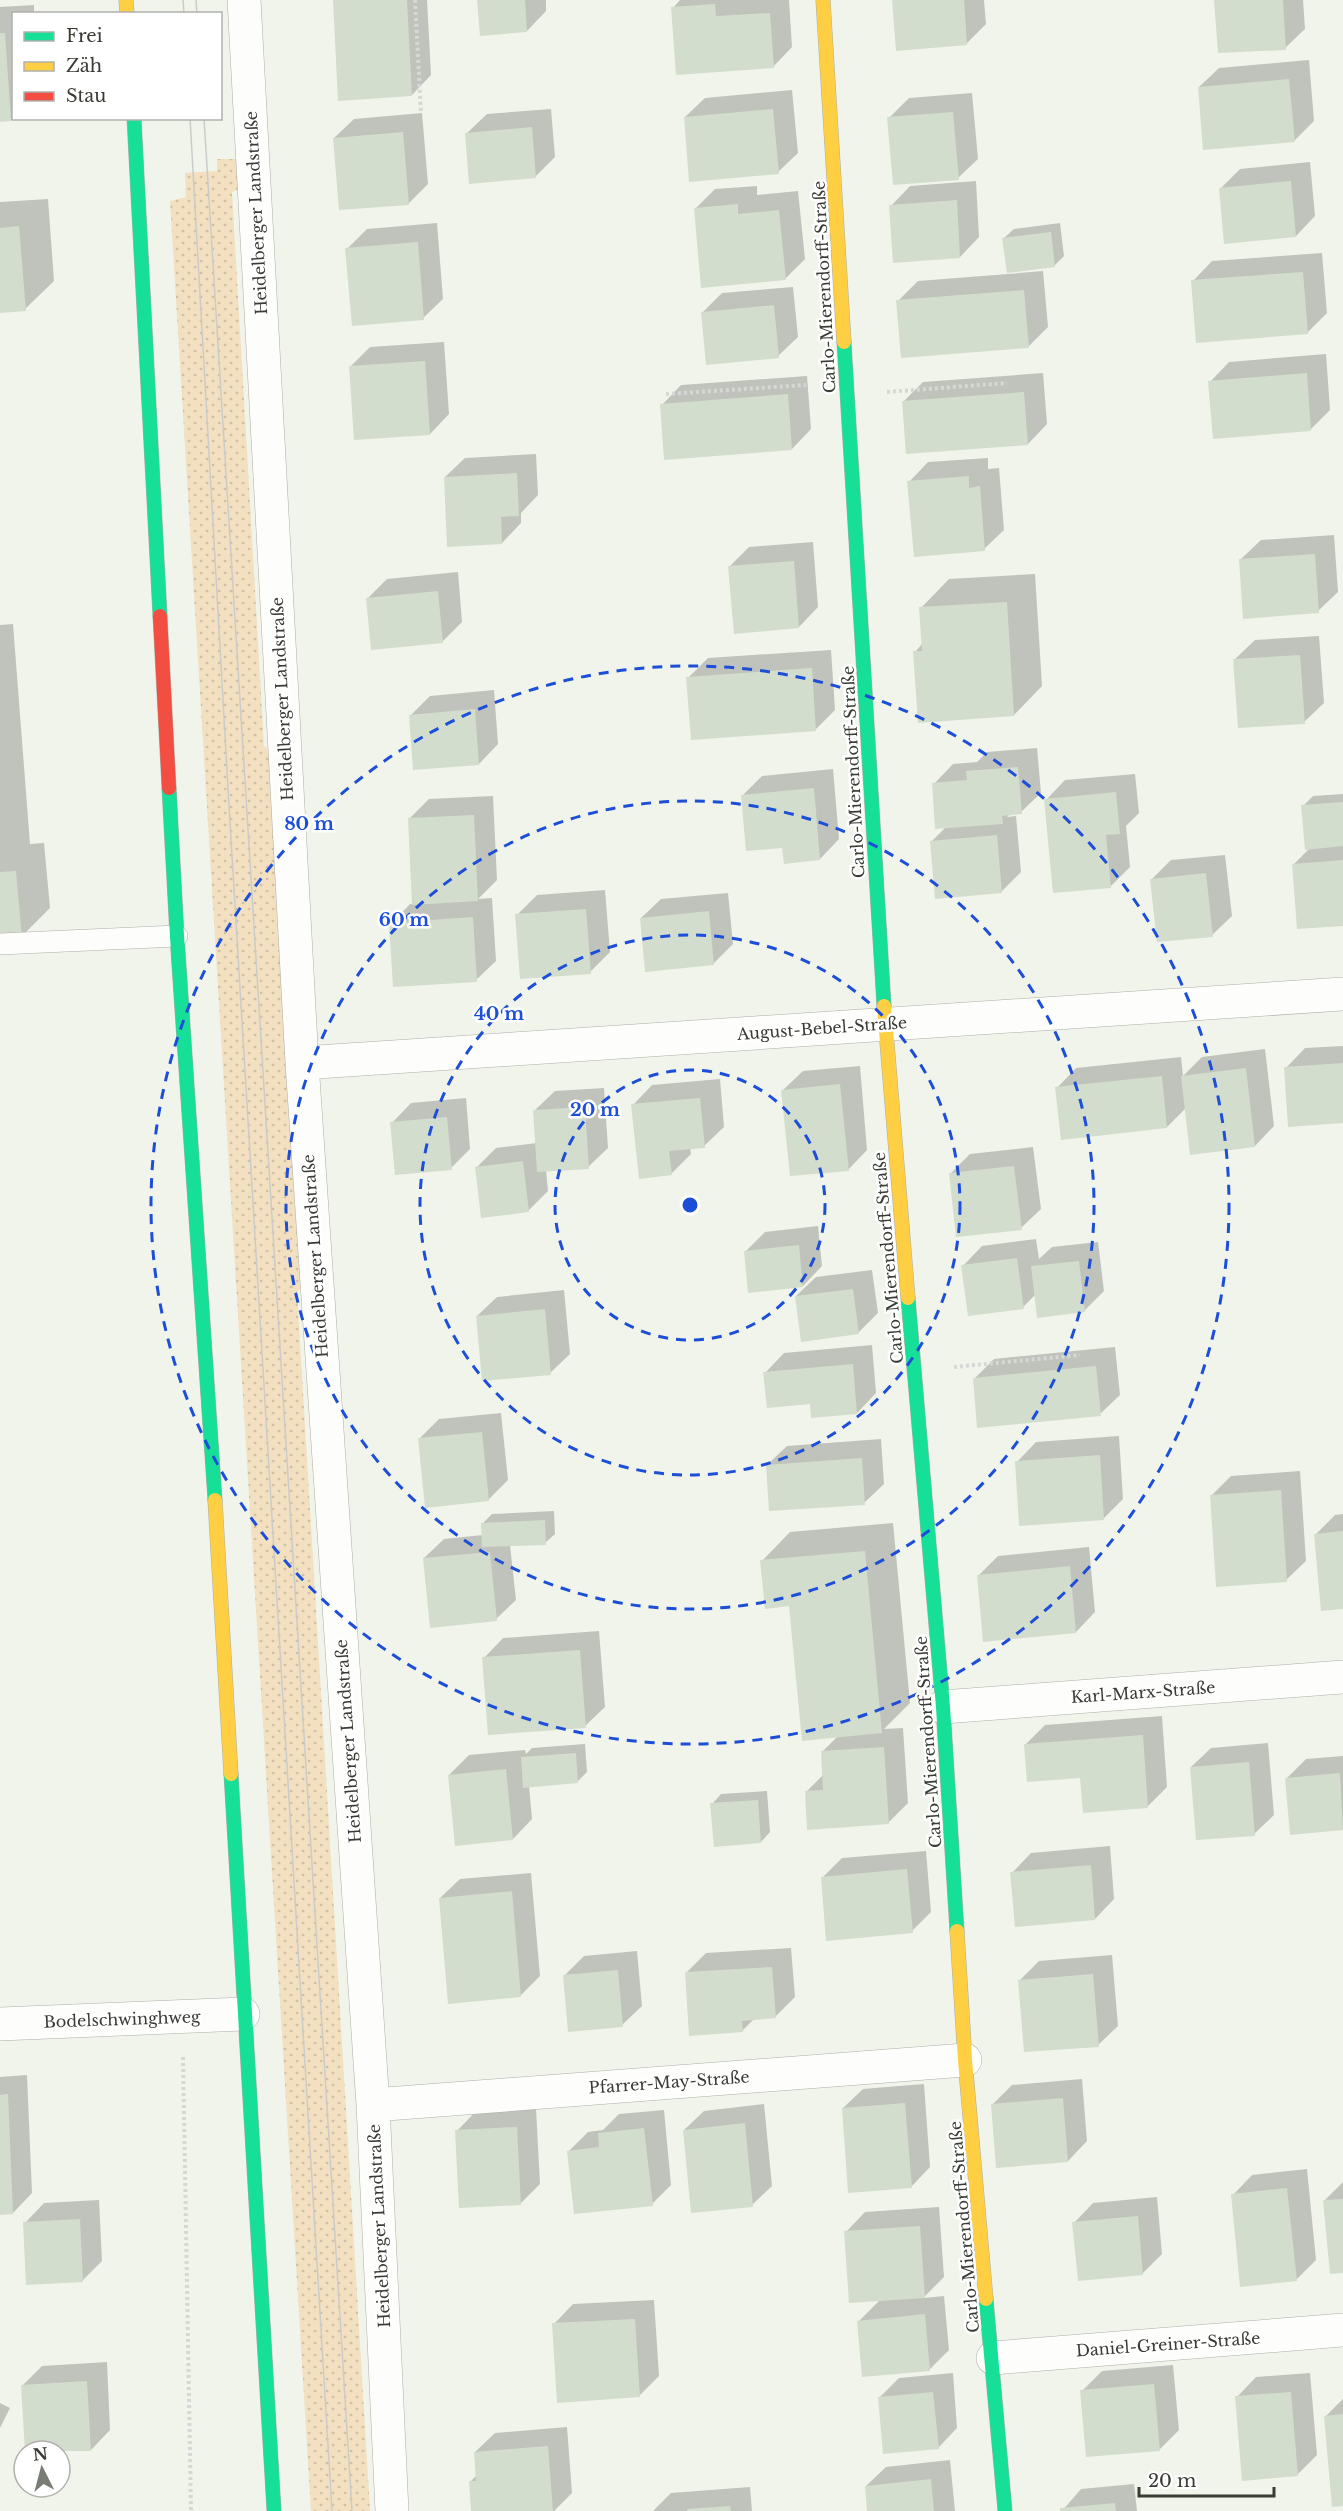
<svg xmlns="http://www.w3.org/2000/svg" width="1343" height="2511" viewBox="0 0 1343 2511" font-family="'Libre Baskerville',serif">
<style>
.grass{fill:url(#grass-dots)}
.shadow{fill:#0003}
.building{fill:#d2ddce}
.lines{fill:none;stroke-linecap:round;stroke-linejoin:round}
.lane-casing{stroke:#adafa7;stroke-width:22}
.street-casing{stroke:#adafa7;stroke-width:34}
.fast-casing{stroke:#adafa7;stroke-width:15}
.slow-casing{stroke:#adafa7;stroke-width:15}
.jam-casing{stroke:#adafa7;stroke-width:15}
.path{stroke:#d7d7d5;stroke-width:4;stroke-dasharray:3 3;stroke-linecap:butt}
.lane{stroke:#fdfdfc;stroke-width:21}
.street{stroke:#fdfdfc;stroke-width:33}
.fast{stroke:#16e098;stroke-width:14}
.slow{stroke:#ffcf43;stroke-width:14}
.jam{stroke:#f24e42;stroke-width:14}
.tram{stroke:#cbccc9;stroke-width:1.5}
.ring{fill:none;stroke:#1d4ed8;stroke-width:3;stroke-dasharray:10 8}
.labels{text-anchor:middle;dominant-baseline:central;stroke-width:5;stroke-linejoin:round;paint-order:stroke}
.street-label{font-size:16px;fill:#393c34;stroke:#fff}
.centre{fill:#1d4ed8;stroke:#fff;stroke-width:3}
.ring-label{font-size:18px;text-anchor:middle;font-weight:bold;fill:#1d4ed8;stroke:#fff;stroke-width:5;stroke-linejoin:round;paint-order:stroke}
</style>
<defs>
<pattern id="grass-dots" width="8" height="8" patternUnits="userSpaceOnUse" patternTransform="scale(1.5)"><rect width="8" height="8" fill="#f2e0c0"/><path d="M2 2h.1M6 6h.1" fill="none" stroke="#d0c1a6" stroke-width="1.8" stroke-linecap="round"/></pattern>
</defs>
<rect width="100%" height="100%" fill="#f1f4ea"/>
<path class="grass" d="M217 159H242L244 187 232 192 264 746 275 756 308 1281 297 1292 370 2511H311L170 201 186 197 185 173 217 171Z"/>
<path class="shadow" d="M333 0H427L431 75 412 95Z
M479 0H546V11L527 31Z
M680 0H789L792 47 773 67 673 8Z
M893 0H984L986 24 966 44Z
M1216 0H1303L1305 29 1285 48Z
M34 5V14H14V117L11 120H0V7Z
M1309 60 1314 121 1294 141 1199 87 1219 68Z
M792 90 798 153 778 172 685 117 705 98Z
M972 93 978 159 958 178 889 118 909 98Z
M551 109 555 157 535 177 467 133 487 114Z
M422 113 428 184 408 204 334 138 354 119Z
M1310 162 1315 216 1296 236 1221 188 1240 169Z
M976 181 979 237 960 257 891 206 910 186Z
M757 186V195L798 191 805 259 785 279 695 209 715 189Z
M48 199 54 281 25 309 0 311V202Z
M437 223 443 299 423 318 347 249 367 229Z
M1060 223 1064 256 1055 265 1008 271V274L1043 271 1048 327 1028 347 898 301 918 281 1008 274 1004 238 1014 229Z
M1322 253 1327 313 1307 333 1193 281 1212 261Z
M793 287 798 337 778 356 702 313 722 293Z
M444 342 449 414 430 434 351 366 370 347Z
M1326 354 1330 410 1311 429 1210 382 1229 362Z
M1043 373 1047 424 1028 444 903 402 923 382Z
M807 376 811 429 792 449 662 405 681 385Z
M536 454 538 495 521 513V523L502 543 445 477 465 458Z
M988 458V469L999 468 1004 530 984 549 909 482 928 462Z
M1334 535 1338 592 1318 611 1241 559 1261 540Z
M813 542 818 607 799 627 730 566 749 547Z
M458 572 462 622 442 642 368 598 387 579Z
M1035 574 1042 686 1014 715 915 652 923 643 921 608 949 579Z
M13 624 30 844 44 843 50 908 21 937 0 916V625Z
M1319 636 1324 703 1304 722 1235 659 1255 640Z
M831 650 835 710 815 730 688 678 708 658Z
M494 690 498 744 479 764 411 715 430 696Z
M1037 748 1041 793 1021 812 1011 813 1007 817 1016 816 1021 872 1001 892 931 842 947 826 934 784 953 764 977 762 987 752Z
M833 769 839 839 820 859 783 846 742 796 762 776Z
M1135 774 1139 813 1126 826 1130 867 1111 886 1046 800 1065 780Z
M1343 794V924L1293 865 1310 848 1303 806 1313 796Z
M493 796 497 880 478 899 492 898 496 961 476 980 391 924 410 904H414L409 819 429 799Z
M1225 855 1232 916 1212 935 1152 879 1171 860Z
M605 890 610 952 590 972 517 915 537 895Z
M728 893 733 944 713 964 641 918 661 899Z
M1343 1046V1122L1286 1068 1305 1048Z
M1265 1049 1274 1126 1255 1146 1186 1108 1167 1127 1057 1088 1076 1068 1181 1057 1183 1076 1202 1057Z
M860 1066 867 1150 848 1170 783 1090 803 1071Z
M720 1079 724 1127 704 1146 690 1148 691 1154 671 1174 633 1105 652 1085Z
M604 1088 608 1148 588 1167 546 1170 548 1191 528 1211 477 1167 496 1148 537 1143 535 1110 555 1091Z
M466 1098 470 1149 451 1168 392 1123 411 1103Z
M1033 1147 1041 1209 1021 1228 950 1174 970 1154Z
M818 1226 822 1266 803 1286 746 1251 765 1232Z
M1036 1239 1039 1259 1052 1247 1098 1242 1104 1291 1084 1311 1035 1295 1023 1307 963 1266 982 1246Z
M872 1270 878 1313 858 1333 796 1296 816 1277Z
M564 1290 570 1354 550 1373 477 1316 497 1297Z
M872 1345 876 1393 857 1413 811 1403 765 1373 784 1353Z
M1115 1347 1120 1395 1100 1414 974 1379 994 1359Z
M501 1413 508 1480 488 1500 420 1438 439 1419Z
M1119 1436 1123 1499 1103 1519 1017 1462 1036 1442Z
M881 1439 884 1484 864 1503 767 1465 787 1446Z
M1300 1471 1306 1561 1286 1580 1212 1495 1231 1476Z
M554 1511 555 1534 545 1543 510 1545 516 1600 496 1619 424 1558 444 1539 483 1535 482 1524 492 1514Z
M1343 1514V1608L1315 1535 1335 1515Z
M893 1523 910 1703 884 1729 903 1728 908 1803 889 1822 806 1792 824 1774 822 1752 838 1736 791 1604 762 1561 790 1532Z
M1089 1547 1095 1612 1076 1632 978 1576 998 1556Z
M599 1631 605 1707 585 1726 484 1658 503 1638Z
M1162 1716 1167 1787 1148 1806 1081 1777 1025 1745 1045 1725Z
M1268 1743 1274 1815 1254 1834 1191 1767 1211 1748Z
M585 1744 587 1772 578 1781 529 1786 532 1819 513 1839 449 1775 469 1755 525 1750 526 1754 532 1748Z
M1343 1756V1829L1292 1834 1286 1779 1306 1759Z
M767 1791 770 1832 761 1842 712 1804 721 1794Z
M1110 1846 1114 1899 1095 1919 1012 1873 1031 1853Z
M926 1851 931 1912 912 1931 822 1878 842 1858Z
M531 1873 540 1976 520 1996 440 1898 460 1879Z
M791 1948 795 1997 775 2017 755 2018 742 2031 686 1973 706 1953Z
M637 1951 642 2006 622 2025 564 1976 584 1956Z
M1112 1955 1118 2026 1098 2045 1020 1980 1039 1961Z
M27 2075 32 2193 13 2213H0V2077Z
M1082 2079 1087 2141 1068 2161 992 2105 1012 2085Z
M924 2084 930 2167 911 2187 843 2108 863 2089Z
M764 2104 772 2186 752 2205 684 2130 704 2111Z
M536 2108 540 2184 521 2203 457 2131 476 2111Z
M664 2110 671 2185 652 2204 569 2151 588 2132 603 2130 619 2114Z
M1307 2169 1316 2260 1296 2280 1233 2195 1252 2175Z
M1343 2182V2271L1324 2201Z
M1157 2197 1162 2254 1143 2273 1074 2223 1093 2203Z
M99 2200 102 2261 82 2281 25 2223 44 2203Z
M939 2207 944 2277 923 2298 944 2296 949 2350 929 2370 859 2321 881 2299 846 2232 865 2212Z
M654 2300 659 2376 639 2396 554 2324 573 2304Z
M107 2362 110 2430 91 2450 26 2451 22 2386 42 2366Z
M1173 2365 1179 2430 1159 2450 1082 2391 1102 2371Z
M953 2373 957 2428 938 2448 879 2398 899 2378Z
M1310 2373 1317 2455 1297 2475 1237 2397 1256 2377Z
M1343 2399V2504L1326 2416Z
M0 2403 10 2408 0 2428Z
M567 2427 572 2493 554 2511H472L470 2482 477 2475 475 2452 495 2433Z
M950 2460 955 2511H869L866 2486 886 2467Z
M1134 2484 1137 2511H1062L1081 2489Z
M750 2487 752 2511H653L671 2493Z"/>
<path class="building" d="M333 0H407L412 96 338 101Z
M477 0H525L527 32 480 36Z
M892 0H964L967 45 896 51Z
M1214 0H1283L1286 50 1218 53Z
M715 4 716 16 770 13 774 68 676 75 671 7Z
M0 33H5L11 121 0 122Z
M1289 79 1295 142 1203 150 1198 87Z
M773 109 779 174 689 182 684 117Z
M953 112 959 180 893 185 887 117Z
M532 127 536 178 469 184 465 133Z
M403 132 409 205 339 210 333 138Z
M1291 181 1296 237 1224 244 1219 188Z
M957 200 960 258 893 263 889 205Z
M738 204V214L779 210 786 280 701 288 694 208Z
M19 226 26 311 0 313V228Z
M1051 232 1055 267 1007 273 1002 238Z
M418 242 424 320 352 326 345 248Z
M1303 272 1308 334 1196 343 1191 280Z
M1024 290 1029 348 901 358 896 300Z
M774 305 779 358 706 365 701 312Z
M425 361 430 435 354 440 349 366Z
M1307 373 1311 431 1213 439 1208 381Z
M1024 392 1028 445 906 454 902 401Z
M788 394 792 450 664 460 660 404Z
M517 473 519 516 501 517 502 544 447 547 444 477Z
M969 476V488L980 486 985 551 914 557 907 481Z
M1315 554 1319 613 1243 619 1239 559Z
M794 561 799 628 734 634 728 566Z
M438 591 443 643 371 650 366 598Z
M1007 602 1014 716 918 723 913 651H922L919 607Z
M1300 655 1305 724 1238 728 1233 659Z
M812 668 816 731 691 740 686 677Z
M475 709 479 765 413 770 409 715Z
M1018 767 1022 814 1002 816 1003 824 935 829 932 783 967 780 966 771Z
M814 788 820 860 784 864 782 848 746 851 741 795Z
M1116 792 1120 834 1106 835 1111 888 1053 893 1044 799Z
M1343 802V846L1305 850 1301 805Z
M474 815 478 901 412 905 408 818Z
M997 835 1002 893 935 899 930 841Z
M1343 860V926L1297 929 1292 864Z
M16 871 22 938 0 935V872Z
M1206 873 1213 937 1157 942 1150 879Z
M586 909 591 974 520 979 515 914Z
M709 911 714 965 645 972 640 918Z
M473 917 477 982 393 987 389 923Z
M1343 1063V1123L1288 1127 1284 1067Z
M1246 1068 1255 1147 1190 1155 1181 1076Z
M1162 1076 1167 1128 1061 1140 1055 1087Z
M840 1084 849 1171 790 1176 781 1090Z
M700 1098 705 1148 669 1151 672 1175 639 1179 631 1104Z
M585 1107 589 1169 537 1172 533 1110Z
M447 1117 452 1170 395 1175 390 1122Z
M523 1161 529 1212 481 1218 475 1167Z
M1014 1166 1022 1230 956 1237 949 1173Z
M799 1245 803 1287 748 1293 744 1251Z
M1017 1258 1024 1309 968 1316 961 1265Z
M1079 1261 1085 1312 1037 1318 1031 1266Z
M853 1289 859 1334 801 1342 795 1296Z
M545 1309 551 1375 482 1381 476 1316Z
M853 1364 857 1414 811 1418 810 1404 767 1408 763 1372Z
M1096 1366 1101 1416 977 1428 973 1378Z
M482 1432 489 1501 425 1508 418 1438Z
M1100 1455 1104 1520 1019 1526 1015 1461Z
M862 1458 865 1505 769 1511 766 1465Z
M1281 1490 1287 1582 1216 1587 1210 1495Z
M545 1520 546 1545 482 1547 481 1523Z
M1343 1531V1609L1321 1611 1314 1534Z
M865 1551 882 1733 802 1741 789 1606 765 1609 760 1560Z
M490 1552 497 1621 430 1628 423 1558Z
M1070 1566 1076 1633 983 1642 977 1575Z
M580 1650 586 1728 488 1735 482 1657Z
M1143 1735 1148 1808 1083 1813 1080 1778 1027 1782 1024 1744Z
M884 1747 889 1824 807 1830 805 1791 823 1790 821 1751Z
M576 1753 578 1783 523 1788 521 1757Z
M1249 1762 1255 1836 1196 1840 1190 1767Z
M506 1769 513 1840 455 1846 448 1775Z
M1340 1773 1343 1830 1290 1835 1285 1778Z
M758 1800 761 1843 714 1847 710 1803Z
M1091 1865 1095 1920 1015 1927 1010 1872Z
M907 1869 913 1933 826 1941 821 1877Z
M512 1891 521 1997 448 2004 439 1898Z
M772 1967 776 2018 742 2021 743 2032 689 2036 685 1972Z
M618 1970 623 2027 568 2032 563 1975Z
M1093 1974 1099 2047 1024 2052 1018 1980Z
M8 2094 13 2214 0 2215V2095Z
M1063 2098 1068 2162 996 2168 991 2104Z
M905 2103 912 2188 848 2193 842 2108Z
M745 2123 753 2207 691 2213 683 2130Z
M517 2127 521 2205 459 2208 455 2130Z
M644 2128 653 2206 574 2214 567 2151 599 2147 598 2133Z
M1287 2188 1297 2281 1240 2287 1231 2194Z
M1343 2199V2273L1330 2274 1323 2200Z
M1138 2216 1143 2275 1078 2281 1072 2222Z
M80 2219 83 2282 26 2285 23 2222Z
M920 2226 925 2298 849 2303 844 2231Z
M925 2314 930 2371 862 2377 857 2321Z
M635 2319 640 2397 557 2403 552 2323Z
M87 2381 91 2451H25L21 2385Z
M1154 2384 1160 2451 1086 2457 1080 2390Z
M933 2392 939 2449 883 2454 878 2397Z
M1291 2392 1298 2476 1242 2481 1235 2396Z
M1343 2414V2506L1332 2507 1324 2416Z
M548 2446 553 2511H471L469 2481H476L474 2452Z
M931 2479 934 2511H867L865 2486Z
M1115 2503 1116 2511H1060V2508Z
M730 2506 731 2511H687V2509Z"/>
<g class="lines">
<g class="lane-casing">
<path id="lane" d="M0 944 177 936"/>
</g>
<g class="street-casing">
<path id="street" d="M244 0 302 1063 373 2105 392 2511
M302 1063 1343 994
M943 1707 1343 1677
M0 2024 243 2014
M373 2105 965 2060
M993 2358 1343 2330"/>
</g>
<g class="fast-casing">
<path id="fast" d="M134 118 160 616
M844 342 884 1006
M169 788 177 936 215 1500
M908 1298 943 1707 957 1931
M231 1774 274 2511
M986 2299 1005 2511"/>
</g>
<g class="slow-casing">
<path id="slow" d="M126 0 127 14
M823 0 844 342
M884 1006 908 1298
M215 1500 231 1774
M957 1931 965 2060 986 2299"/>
</g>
<g class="jam-casing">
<path id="jam" d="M160 616 169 788"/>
</g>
<path class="path" d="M415 0 421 114
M887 392 1007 383
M666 394 806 385
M954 1367 1080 1355
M183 2057 191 2511"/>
<use href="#lane" class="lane"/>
<use href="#street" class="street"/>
<use href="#fast" class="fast"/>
<use href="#slow" class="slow"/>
<use href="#jam" class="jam"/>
<path class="tram" d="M183 0 184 14
M196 0 197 14
M190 118 229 806 332 2511
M204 118 352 2511"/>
</g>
<g class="ring">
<circle cx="690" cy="1205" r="135"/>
<circle cx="690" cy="1205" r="270"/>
<circle cx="690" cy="1205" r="404"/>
<circle cx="690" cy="1205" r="539"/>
</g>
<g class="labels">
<g class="street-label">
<text transform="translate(256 213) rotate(-93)">Heidelberger Landstraße</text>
<text transform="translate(824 287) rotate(-93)">Carlo-Mierendorff-Straße</text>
<text transform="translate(282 699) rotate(-93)">Heidelberger Landstraße</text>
<text transform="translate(853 772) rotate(-93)">Carlo-Mierendorff-Straße</text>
<text transform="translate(822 1028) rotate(-4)">August-Bebel-Straße</text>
<text transform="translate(315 1256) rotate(-94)">Heidelberger Landstraße</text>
<text transform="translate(888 1258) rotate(-95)">Carlo-Mierendorff-Straße</text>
<text transform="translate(1143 1692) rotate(-4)">Karl-Marx-Straße</text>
<text transform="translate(348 1741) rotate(-94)">Heidelberger Landstraße</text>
<text transform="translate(928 1742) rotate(-94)">Carlo-Mierendorff-Straße</text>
<text transform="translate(122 2019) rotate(-2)">Bodelschwinghweg</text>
<text transform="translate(669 2082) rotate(-4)">Pfarrer-May-Straße</text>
<text transform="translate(379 2226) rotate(-93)">Heidelberger Landstraße</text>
<text transform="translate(964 2227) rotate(-95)">Carlo-Mierendorff-Straße</text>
<text transform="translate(1168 2344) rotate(-4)">Daniel-Greiner-Straße</text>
</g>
</g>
<circle cx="690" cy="1205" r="9" class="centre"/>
<g class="ring-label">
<text x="309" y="830">80 m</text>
<text x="404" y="926">60 m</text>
<text x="499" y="1020">40 m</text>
<text x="595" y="1116">20 m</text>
</g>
<rect x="12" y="12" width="210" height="108" fill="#ffffff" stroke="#b0b1ae" stroke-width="1.5"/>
<rect x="24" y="32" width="30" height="9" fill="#16e098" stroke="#b0b1ae" stroke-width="1.5"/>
<text x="66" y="42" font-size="18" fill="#393c34">Frei</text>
<rect x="24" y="62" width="30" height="9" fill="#ffcf43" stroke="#b0b1ae" stroke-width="1.5"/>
<text x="66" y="72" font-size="18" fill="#393c34">Zäh</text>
<rect x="24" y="92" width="30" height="9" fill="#f24e42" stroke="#b0b1ae" stroke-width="1.5"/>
<text x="66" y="102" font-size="18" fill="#393c34">Stau</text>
<g transform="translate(42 2469) rotate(354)"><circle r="28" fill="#ffffff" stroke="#b0b1ae" stroke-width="1.5"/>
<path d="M0-4.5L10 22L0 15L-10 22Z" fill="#797c74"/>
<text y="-9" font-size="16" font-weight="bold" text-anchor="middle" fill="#393c34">N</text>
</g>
<path d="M1139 2487v9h135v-9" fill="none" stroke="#393c34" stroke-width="3"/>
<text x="1148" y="2487" font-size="18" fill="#393c34" stroke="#ffffff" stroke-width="4.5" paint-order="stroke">20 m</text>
</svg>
